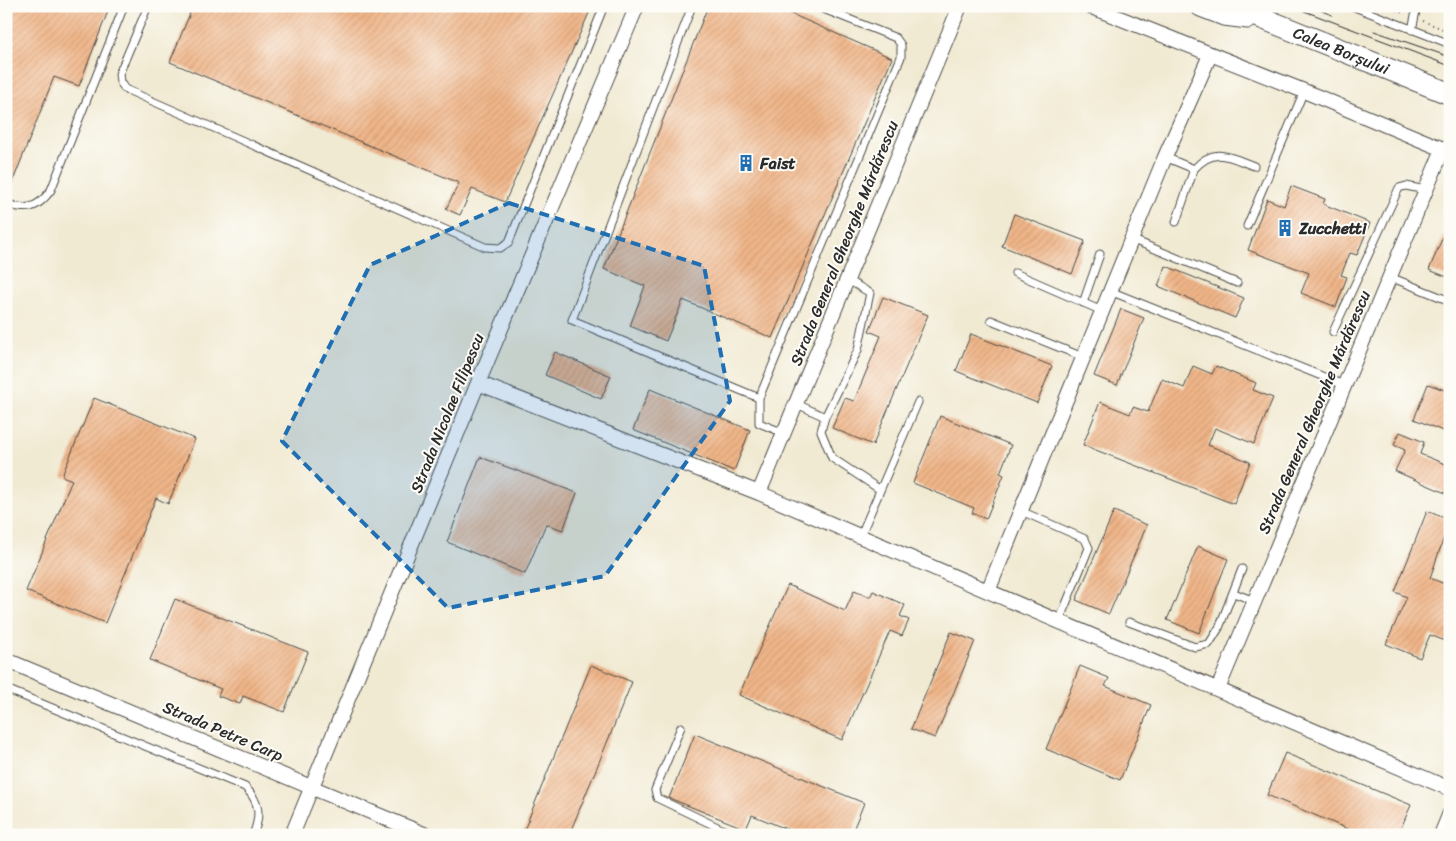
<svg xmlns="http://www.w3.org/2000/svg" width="1456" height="841" viewBox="0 0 1456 841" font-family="Sriracha,sans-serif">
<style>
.building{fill:url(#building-hatch)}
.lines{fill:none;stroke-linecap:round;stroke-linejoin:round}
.lane-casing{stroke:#494844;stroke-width:9}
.street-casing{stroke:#494844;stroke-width:16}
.primary-casing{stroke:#494844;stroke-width:23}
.path{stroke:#494844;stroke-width:2;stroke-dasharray:1 4;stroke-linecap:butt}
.lane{stroke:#fff;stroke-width:7}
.street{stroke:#fff;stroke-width:14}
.primary{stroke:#fff;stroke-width:21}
.tram{stroke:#2b2b2b;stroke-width:1}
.marked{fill:#1f6fb2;fill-opacity:0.2;stroke:#1f6fb2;stroke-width:4;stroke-dasharray:10 6;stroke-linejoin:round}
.labels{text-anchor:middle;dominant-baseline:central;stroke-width:4;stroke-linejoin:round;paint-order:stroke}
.street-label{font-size:16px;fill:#2b2b2b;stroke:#fdfcf7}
.poi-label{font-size:16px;font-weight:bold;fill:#2b2b2b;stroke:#fdfcf7;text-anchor:start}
</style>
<defs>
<pattern id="building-hatch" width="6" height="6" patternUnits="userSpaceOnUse" patternTransform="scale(1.25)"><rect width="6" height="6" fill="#f0b588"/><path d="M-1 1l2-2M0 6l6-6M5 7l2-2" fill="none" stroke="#ce9c76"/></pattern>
</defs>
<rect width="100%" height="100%" fill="#fdfcf7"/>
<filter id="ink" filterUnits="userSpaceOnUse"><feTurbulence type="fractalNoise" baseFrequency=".02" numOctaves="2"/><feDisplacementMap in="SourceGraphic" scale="10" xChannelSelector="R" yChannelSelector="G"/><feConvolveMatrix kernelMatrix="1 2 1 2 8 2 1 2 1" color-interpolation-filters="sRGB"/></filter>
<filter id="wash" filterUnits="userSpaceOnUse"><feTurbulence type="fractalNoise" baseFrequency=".0096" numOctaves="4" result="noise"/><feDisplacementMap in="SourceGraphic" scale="20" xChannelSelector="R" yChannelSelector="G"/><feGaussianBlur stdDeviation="1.12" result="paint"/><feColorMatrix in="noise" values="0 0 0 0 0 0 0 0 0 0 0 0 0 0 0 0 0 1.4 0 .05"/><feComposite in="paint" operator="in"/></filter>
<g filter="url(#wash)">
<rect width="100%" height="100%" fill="#f1ead3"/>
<g id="blocks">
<path class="building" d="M6 6H110L79 86 54 77 7 196Z
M193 6H575L589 13 505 202 472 189 460 215 446 209 459 183 170 62Z
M708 6H773L892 58 772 338 683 300 666 341 630 326 645 286 604 269Z
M1291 186 1325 199 1323 204 1370 223 1357 255 1350 253 1341 275 1347 277 1336 307 1301 293 1309 273 1248 250 1267 199 1284 206Z
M1014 214 1085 241 1072 274 1002 246Z
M1450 220V278L1429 270Z
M1166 266 1244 298 1235 318 1158 286Z
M883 297 928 315 873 445 832 428 845 398 854 401 881 336 869 331Z
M1121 309 1144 318 1117 385 1094 376Z
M971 334 1052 366 1037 403 956 371Z
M555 352 611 376 601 399 545 375Z
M1193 366 1212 374 1216 366 1256 383 1253 390 1273 398 1254 444 1215 428 1208 445 1250 462 1234 504 1083 445 1100 402 1130 414 1133 407 1148 412 1162 379 1184 388Z
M1428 384 1450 392V434L1414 419Z
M650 389 750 430 734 471 633 430Z
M94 398 195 439 168 504 156 498 105 623 26 591 72 480 62 476Z
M940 416 1011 445 1000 473 1004 475 986 519 972 513 974 508 913 483Z
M1400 432 1424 442 1420 454 1450 466V495L1395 471 1405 450 1394 445Z
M480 457 577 493 563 530 546 524 525 574 447 542Z
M1114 511 1147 525 1109 614 1076 600Z
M1427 511 1450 520 1430 578 1450 586V643L1430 635 1420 658 1386 644 1407 597 1395 592Z
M1198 546 1228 559 1199 633 1167 620Z
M788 585 845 611 854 591 870 597 873 591 905 605 900 616 909 620 902 636 890 631 842 740 739 695Z
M175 599 308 652 284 712 243 696 240 704 218 696 221 689 150 660Z
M951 632 975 641 935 738 911 729Z
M591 665 632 682 569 835H522Z
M1080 666 1109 678 1105 686 1151 705 1120 780 1046 749Z
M695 734 864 803 851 835H801L752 815 746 829 669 798Z
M1285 753 1411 805 1398 835H1362L1267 795Z"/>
</g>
</g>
<g filter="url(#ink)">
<use href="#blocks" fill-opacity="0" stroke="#494844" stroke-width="1"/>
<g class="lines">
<g class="lane-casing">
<path id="lane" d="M148 6 119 74 120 82 125 89 485 247 500 248 509 242 604 6
M692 6 572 320 759 398
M1352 6 1450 44
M1412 30 1417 6
M1165 157 1194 169C1215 146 1229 157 1254 166
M6 203C27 212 38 208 51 190L124 6
M1176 222 1194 169
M1247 226 1304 91
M1131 239 1237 283
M1015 273 1102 311
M1390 277 1450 301
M848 280 870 293 858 350 825 417 821 431 832 458 879 489
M1110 291 1344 385
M1083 303 1100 254
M991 320 1083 357
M1333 332 1399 188 1406 186 1426 190
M797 404 825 417
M784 433 759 423V398L901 57V45L896 38 816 6
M1021 511 1085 539 1089 548 1059 621
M860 537 918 402
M1234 593 1254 601
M1129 622 1195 647 1209 644 1219 628 1242 569
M6 689 245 787C260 802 261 815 253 835
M681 727 655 790 657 798 734 835"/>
</g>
<g class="street-casing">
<path id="street" d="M1089 6 1304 91 1450 152
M478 383 759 493 1450 789
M759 493 960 6
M988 591 1165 157 1210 55
M6 660 426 835
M1218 689 1443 149
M292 835 478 383 637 6
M1441 835 1450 813"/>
</g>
<g class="primary-casing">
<g id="primary">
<path d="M1201 6 1224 15 1248 18"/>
<path id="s1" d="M1232 6 1450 94"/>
</g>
</g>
<path class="path" d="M1387 6 1405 14
M1423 21 1450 32"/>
<use href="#lane" class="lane"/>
<use href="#street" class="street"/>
<use href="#primary" class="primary"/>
<path class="tram" d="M1291 6 1450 66
M1311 6 1332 15
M1374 31 1450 57"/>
</g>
</g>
<path class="marked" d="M509 203 704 266 730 401 605 576 448 608 282 441 370 265Z"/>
<defs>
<g id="building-bare" transform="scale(1.35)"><path d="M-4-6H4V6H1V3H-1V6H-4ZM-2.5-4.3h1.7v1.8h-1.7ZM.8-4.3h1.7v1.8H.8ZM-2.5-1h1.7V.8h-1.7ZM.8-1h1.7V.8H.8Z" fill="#1f6fb2" stroke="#fdfcf7" stroke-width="2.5" paint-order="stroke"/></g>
</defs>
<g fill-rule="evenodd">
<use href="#building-bare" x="746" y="163"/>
<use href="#building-bare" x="1285" y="228"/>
</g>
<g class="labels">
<g class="street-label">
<text stroke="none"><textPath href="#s1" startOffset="118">Calea Borșului</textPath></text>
<text transform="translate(844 243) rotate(-68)">Strada General Gheorghe Mărdărescu</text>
<text transform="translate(1314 412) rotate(-67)">Strada General Gheorghe Mărdărescu</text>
<text transform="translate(447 413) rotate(-68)">Strada Nicolae Filipescu</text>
<text transform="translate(223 731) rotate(23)">Strada Petre Carp</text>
</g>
<g class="poi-label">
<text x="760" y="163">Faist</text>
<text x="1299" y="228">Zucchetti</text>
</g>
</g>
<rect width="1456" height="841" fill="none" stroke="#fdfcf7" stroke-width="25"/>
</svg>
